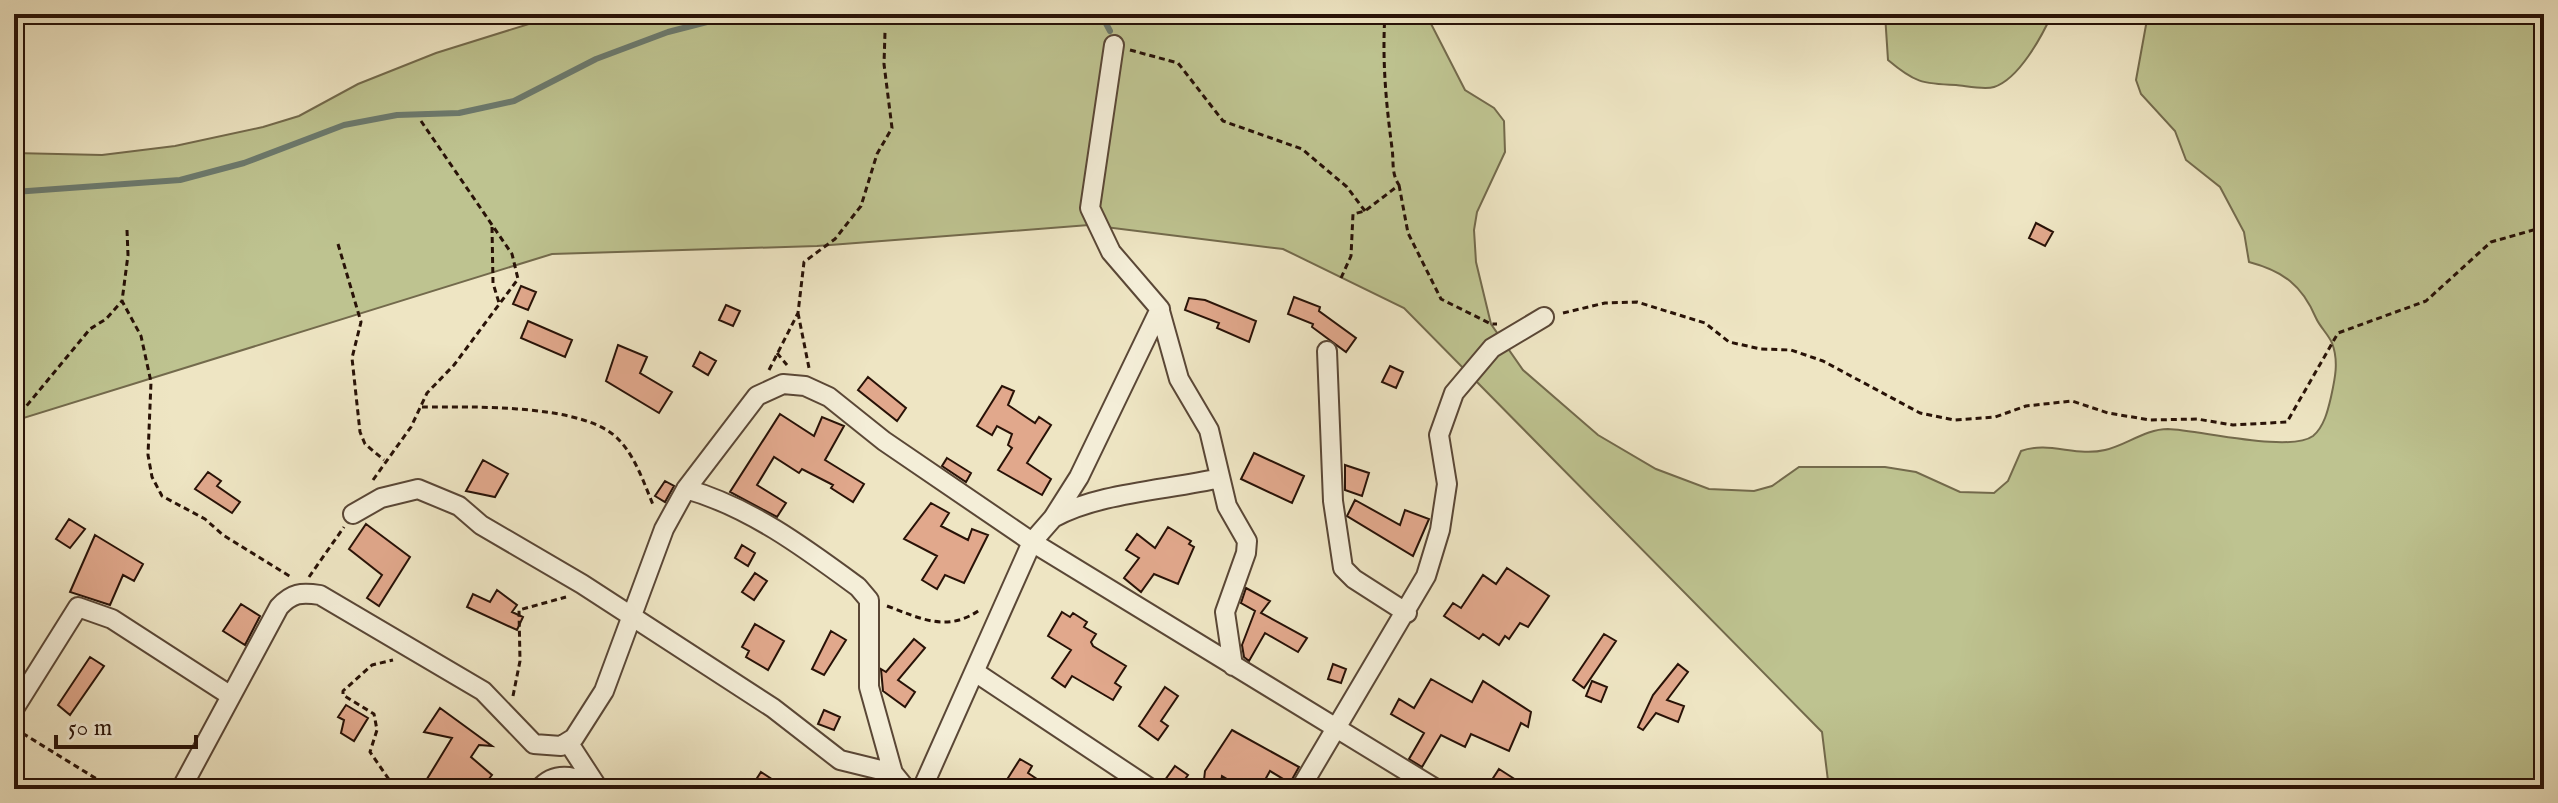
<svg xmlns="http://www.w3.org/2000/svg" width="2558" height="803" viewBox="0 0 2558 803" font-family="'IM FELL English',serif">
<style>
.green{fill:#bec390;stroke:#736a4c;stroke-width:2}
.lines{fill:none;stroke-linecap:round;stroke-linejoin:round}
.stream{stroke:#6c7a6e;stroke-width:6}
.building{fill:#e1a88c;stroke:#281207;stroke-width:2}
.street-casing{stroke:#5a4736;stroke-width:22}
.path{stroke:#281207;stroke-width:3;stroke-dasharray:6 4;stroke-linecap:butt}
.street{stroke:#f4eed8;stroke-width:18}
</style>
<rect width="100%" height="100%" fill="#eee5c3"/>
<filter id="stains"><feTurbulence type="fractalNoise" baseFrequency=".0025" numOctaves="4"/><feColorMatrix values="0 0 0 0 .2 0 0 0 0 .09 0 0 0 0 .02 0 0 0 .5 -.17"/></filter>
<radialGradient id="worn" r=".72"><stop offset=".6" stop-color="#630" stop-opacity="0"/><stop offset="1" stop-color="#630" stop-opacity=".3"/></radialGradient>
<path class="green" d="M561 14H1426L1465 90 1494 108 1504 121 1505 152 1477 212 1474 230 1476 262 1491 324 1523 370 1598 435 1656 469 1709 489 1754 491 1772 486 1799 467H1885L1916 472 1960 492 1994 493 2008 481 2021 451C2049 441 2076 457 2105 450 2127 445 2145 429 2168 429 2199 430 2290 453 2313 436 2324 427 2328 410 2331 397 2335 379 2339 361 2332 343 2328 334 2320 327 2316 318 2302 285 2283 271 2249 262L2244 232 2220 187 2186 160 2175 131 2141 94 2136 80 2148 14H2544V789H1829L1822 732 1404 308 1283 249 1089 225 817 246 552 254 14 421V153L102 155 175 146 263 127 299 116 358 84 436 53Z
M1885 14H2052C2042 36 2019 79 1994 87 1984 90 1967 86 1956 85 1922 84 1914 82 1888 60Z"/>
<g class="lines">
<path class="stream" d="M1101 14 1110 31
M14 192 180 180 244 163 344 125 397 115 459 113 514 101 596 59 668 32 738 14"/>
</g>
<path class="building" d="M2036 223 2053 232 2045 246 2029 238Z
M521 286 536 292 528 310 513 304Z
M1294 297 1320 307 1319 311 1356 338 1346 352 1312 327 1313 324 1288 314Z
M1189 298 1205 300 1256 321 1249 342 1217 328 1219 323 1185 310Z
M726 305 740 311 733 326 719 320Z
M528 321 572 340 565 357 521 338Z
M618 345 647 357 640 373 672 392 659 413 606 381Z
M700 352 716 361 708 375 693 366Z
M1390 366 1403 372 1396 388 1382 382Z
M868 377 906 408 897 421 858 390Z
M1002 386 1014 391 1008 405 1035 423 1039 417 1051 425 1027 463 1051 479 1042 495 998 470 1012 448 1008 445 1012 434 997 426 992 435 977 426Z
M780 414 814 436 822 417 844 426 825 460 864 484 853 502 831 488 833 485 802 469 799 473 774 457 757 485 786 503 777 517 730 492Z
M1254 453 1304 476 1292 503 1241 479Z
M947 458 971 473 966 482 942 466Z
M483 460 508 474 495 497 466 491Z
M1345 465 1369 473 1362 496 1345 490Z
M208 472 221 481 217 486 240 502 232 513 195 489Z
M665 481 674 486 665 502 655 496Z
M1355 500 1400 525 1405 510 1429 519 1413 556 1347 516Z
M931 503 949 513 941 526 968 540 972 529 988 535 964 583 945 575 937 589 922 580 937 556 904 539Z
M69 519 85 529 70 548 56 539Z
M366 524 410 557 379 606 367 598 382 575 349 549Z
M1168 527 1191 541 1189 544 1194 547 1178 584 1154 574 1141 592 1124 578 1139 558 1126 550 1137 534 1155 548Z
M95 535 143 564 134 581 123 575 110 605 70 592Z
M742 545 755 553 748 566 735 558Z
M1507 568 1549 596 1528 627 1520 623 1509 639 1505 636 1499 645 1483 634 1479 639 1444 616 1453 603 1461 608 1483 575 1496 584Z
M755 573 767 581 754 600 742 592Z
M1246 588 1270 601 1261 613 1307 638 1298 652 1265 633 1249 661 1244 657 1242 645 1255 611 1241 603Z
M497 590 517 605 512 612 523 617 517 630 467 607 473 594 490 602Z
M241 604 260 616 245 645 223 631Z
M1062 612 1070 617 1073 613 1087 622 1084 627 1096 634 1091 642 1093 646 1126 666 1115 683 1121 687 1113 700 1072 676 1065 687 1052 678 1071 650 1048 636Z
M755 624 784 641 768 670 746 657 749 651 742 647Z
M831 631 846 640 824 675 812 669Z
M1604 634 1616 641 1584 688 1573 680Z
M914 639 925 648 898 680 915 692 905 707 883 691 881 669 886 672Z
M90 657 104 666 70 715 58 705Z
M1333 664 1346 669 1341 683 1328 679Z
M1678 664 1688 672 1667 700 1684 706 1678 722 1656 713 1643 730 1638 727 1653 695Z
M1431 679 1472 702 1483 681 1531 712 1528 727 1521 723 1509 751 1471 734 1465 747 1441 735 1422 767 1409 759 1424 733 1391 714 1399 699 1414 708Z
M1592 681 1607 687 1601 702 1586 696Z
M1165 687 1178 696 1161 721 1168 726 1158 740 1139 726Z
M346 705 368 718 354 741 341 733 344 720 338 717Z
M440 708 492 746 479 745 471 757 492 775 481 789H445L427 779 452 738 424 732Z
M824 710 840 717 834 730 818 724Z
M1232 730 1299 767 1290 783 1270 771 1260 789H1244L1222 776 1220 789H1203L1205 771Z
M1020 759 1032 766 1028 773 1052 789H1001Z
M1175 766 1188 775 1178 789 1165 780Z
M1499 769 1530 789H1486Z
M761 772 787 789H750Z"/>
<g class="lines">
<g class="street-casing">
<path id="street" d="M1114 45 1090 208 1111 252 1160 309 1079 477 1053 518 1032 542 1436 789
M1160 311 1179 379 1209 430 1227 506 1247 541 1246 553 1225 612 1233 666
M1327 351 1333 501 1343 568 1354 579 1407 613
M686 489C750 507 805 548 858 587L869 600V687L893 773 906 789
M353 514 381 498 418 489 459 506 481 525 582 584 773 708 840 760 893 773
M1053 518C1097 493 1168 490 1220 478
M975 672 1151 789
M14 709 78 607 112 619 231 696
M568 742 596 785
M181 789 279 607C292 593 301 592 320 595L483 691 534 744 561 746 574 738 604 691 664 529 686 489 757 396 783 384 805 386 829 397 884 441 1032 542 922 789
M539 789C557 768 580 778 601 789
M1300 789 1426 576 1440 530 1447 484 1439 435 1454 393 1492 348 1544 317"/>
</g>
<path class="path" d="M1130 50 1178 63 1223 121 1302 149 1347 187 1365 211
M1399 185 1408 233 1441 299 1491 324H1497
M492 227 493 283 499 303
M127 230 128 255 122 301 141 336 151 382 148 455 152 477 162 496 205 519 223 535 291 577
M338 244 361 322 352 358 360 432 365 444 384 460
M1341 278 1351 256 1353 214 1365 211 1399 185C1391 173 1394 162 1392 148 1386 103 1382 60 1385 14
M798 313 809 368
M1563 313 1605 303 1637 302 1705 323 1729 342 1761 349 1791 350 1823 361 1920 413 1954 420 1995 417 2026 406 2072 401 2108 413 2150 420 2197 419 2233 425 2287 422 2338 333 2426 301 2491 242 2544 227
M777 353 787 365
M769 370 798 313 804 262 835 239 861 206 877 154 892 128 884 64 885 32
M422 407C470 407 588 403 620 441 636 458 645 486 654 507
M14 421 90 329 106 319 122 301
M373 480 411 427 427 393 454 365 518 279 512 254 421 121
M309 577 344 527
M887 606C922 619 948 633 981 609
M513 696 520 661 519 610 566 597
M14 728 113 789
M390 789V781L370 752 377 730 374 714 343 695V691L372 665 393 660"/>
<use href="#street" class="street"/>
</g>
<rect width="2558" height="803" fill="none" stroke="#eee5c3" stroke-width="48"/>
<rect x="16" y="16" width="2526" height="771" fill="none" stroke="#281207" stroke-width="4"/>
<rect x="24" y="24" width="2510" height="755" fill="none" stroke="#281207" stroke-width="2"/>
<path d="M56 735v12h140v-12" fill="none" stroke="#281207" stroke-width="4"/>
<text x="68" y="735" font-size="24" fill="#281207" stroke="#f4eed8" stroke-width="6" paint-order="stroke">50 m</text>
<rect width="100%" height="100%" filter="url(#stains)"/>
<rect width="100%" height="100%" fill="url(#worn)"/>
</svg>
